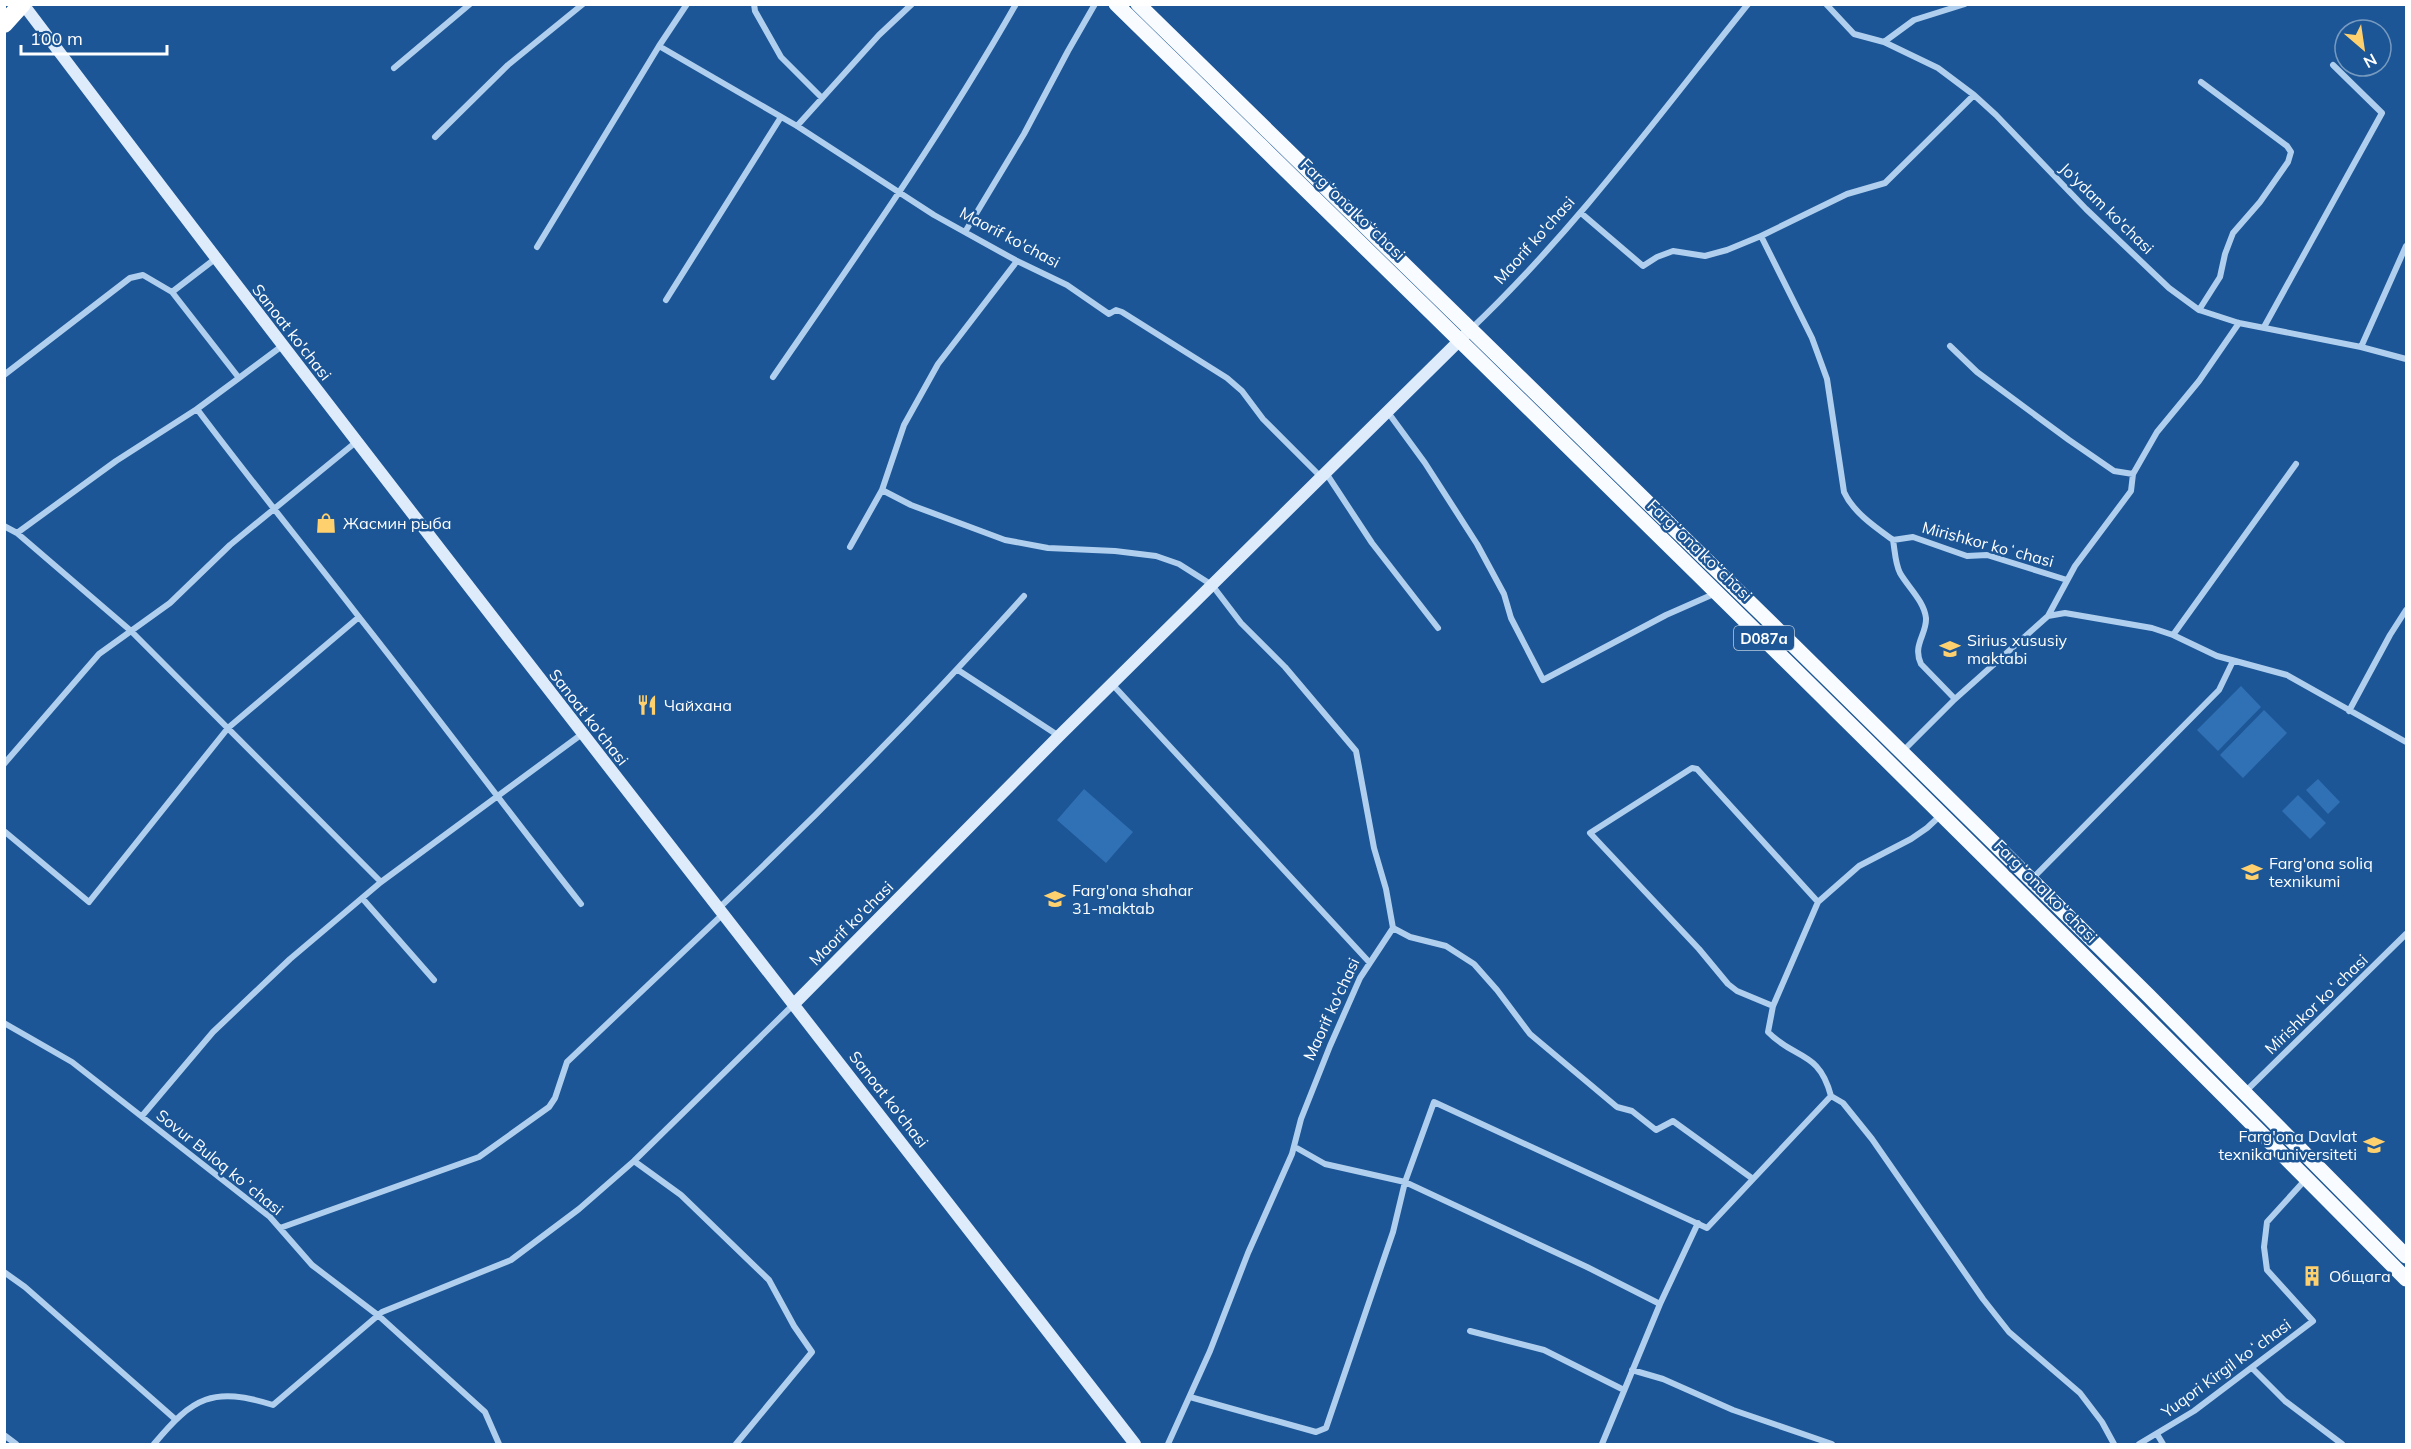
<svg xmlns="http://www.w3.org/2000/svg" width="2411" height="1449" viewBox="0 0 2411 1449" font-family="Mulish,sans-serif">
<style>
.green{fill:#3070b4}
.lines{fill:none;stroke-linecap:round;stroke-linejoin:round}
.street{stroke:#b0cfef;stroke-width:6}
.secondary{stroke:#ddebfb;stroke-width:12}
.primary{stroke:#f8fbff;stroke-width:15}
.highway{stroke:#fff;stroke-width:18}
.labels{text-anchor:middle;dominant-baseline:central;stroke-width:5;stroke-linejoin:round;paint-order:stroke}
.shield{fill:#1c5696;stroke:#bbcce0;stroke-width:1.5}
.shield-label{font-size:15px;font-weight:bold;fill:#fff}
.street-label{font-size:16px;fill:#fff;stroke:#1c5696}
.poi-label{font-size:16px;fill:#fff;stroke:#1c5696;text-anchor:start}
</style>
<rect width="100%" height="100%" fill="#1c5696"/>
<path class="green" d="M2241 686 2261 707 2218 751 2197 730Z
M2264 710 2287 733 2243 778 2220 755Z
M2318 779 2340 802 2328 814 2306 790Z
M1084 789 1133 832 1106 863 1057 820Z
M2298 795 2326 823 2310 839 2282 811Z"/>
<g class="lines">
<path class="street" d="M754 4 755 11 781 57 822 98
M1826 4 1854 34 1884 42 1938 68 1974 95 1996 115 2086 209 2169 288 2199 310 2239 323 2361 347 2406 359
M1884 42 1914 20 1965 4
M659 46 797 126 934 215 1017 261 1067 285 1109 314 1116 310 1122 312 1227 378 1242 391 1263 419 1321 477
M394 68 470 4
M1974 95 1885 183 1847 194 1761 236 1812 338 1827 379 1844 492C1853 512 1875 527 1893 540L1913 537 1967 556 1987 555 2067 580
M797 126 879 35 912 4
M435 137 508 65 583 4
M1581 213 1643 266 1657 257 1673 251 1705 256 1727 250 1761 236
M965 232 1024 134 1068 51 1095 4
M537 247 659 46 687 4
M666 300 781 117
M2199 310 2220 277 2225 254 2233 233 2260 202 2288 162 2291 152 2287 146 2201 82
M2264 327 2382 113 2333 65
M1472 328C1575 230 1659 115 1748 4
M1950 346 1977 372 2069 440 2114 471 2133 474
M2361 347 2406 246
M4 375 130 278 143 275 172 292 215 259
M773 377C857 255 942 134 1016 4
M239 378 282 346
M197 409C250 480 305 547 359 617 434 712 506 809 581 904
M1387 411 1425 463 1477 544 1504 594 1511 618 1543 680 1666 615 1716 593
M1326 473 1372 543 1438 628
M882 490 911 505 1005 540 1048 548 1115 551 1156 556 1179 564 1212 585 1241 623 1285 667 1356 751 1374 848 1386 889 1393 928 1360 978 1330 1046 1301 1119 1292 1154 1248 1253 1210 1351 1168 1444
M4 526 17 533 116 461 197 409 239 378 172 292
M17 533 131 631 381 882
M1893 540C1895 551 1895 563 1900 573 1908 587 1924 601 1926 618 1927 634 1912 645 1921 664L1955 699
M850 547 882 490 904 425 938 364 1017 261
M2048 616 2065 613 2152 628 2173 635 2217 656 2287 675 2406 742
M2173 635 2296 464
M958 670 1059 736
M1112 684 1370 963
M2349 711 2390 635 2406 610
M1902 752 1955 699 2048 616 2075 566 2131 491 2133 474 2157 432 2199 381 2239 323
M4 764 99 654 170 603 230 545 356 442
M4 831 89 902 228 728 359 617
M2031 880 2219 690 2233 661
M362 898 434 980
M1818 902 1697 769 1692 768 1590 833 1699 949 1728 984 1737 991 1773 1006 1818 902 1859 866 1911 839 1927 828 1942 814
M718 909C824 809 927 704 1024 596
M1393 928 1410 937 1446 946 1474 964 1497 990 1530 1034 1617 1107 1632 1111 1656 1130 1673 1121 1753 1179
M4 1023 72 1062 270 1217 312 1265 379 1316 485 1412 499 1444
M2246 1091 2406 934
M1831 1096 1843 1103 1872 1139 1983 1299 2009 1332 2080 1393 2102 1422 2114 1444
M142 1116 213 1032 290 959 381 882 582 734
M1295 1147 1325 1164 1405 1182 1587 1267 1660 1304 1698 1223
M634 1161 681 1195 769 1280 794 1326 812 1352 736 1444
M280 1228 479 1157 549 1107 555 1098 567 1062 722 915
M4 1272 25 1287 175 1419
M1470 1331 1544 1350 1624 1390
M2252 1368 2285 1401 2342 1444
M1632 1370 1663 1379 1733 1410 1832 1444
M1190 1397 1316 1432 1326 1428 1393 1232 1405 1182 1434 1102 1707 1228 1831 1096C1819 1050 1795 1060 1768 1032L1773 1006
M2157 1434 2163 1444
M4 1435 16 1444
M154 1444C193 1397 213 1386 273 1405L382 1312 511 1260 579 1209 634 1161 794 1004
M1602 1444 1660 1304
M2139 1444 2194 1411 2313 1321 2267 1270 2264 1247 2267 1222 2306 1179"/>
<path class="secondary" d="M23 4C389 489 764 965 1135 1444
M794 1004 1059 736 1465 335"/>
<path class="primary" d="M1116 4C1548 427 1981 849 2406 1279
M1138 4 1779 631 2148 995 2406 1256"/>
<path class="highway" d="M4 24 22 4"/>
</g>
<defs>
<g id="shop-bare" transform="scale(1.62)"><path d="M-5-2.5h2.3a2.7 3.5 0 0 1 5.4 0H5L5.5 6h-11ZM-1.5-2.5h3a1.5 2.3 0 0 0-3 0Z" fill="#ffd06e" stroke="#1c5696" stroke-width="2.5" paint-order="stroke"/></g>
<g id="school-bare" transform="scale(1.62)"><path d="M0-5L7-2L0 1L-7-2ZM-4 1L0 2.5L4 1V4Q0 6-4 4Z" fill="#ffd06e" stroke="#1c5696" stroke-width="2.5" paint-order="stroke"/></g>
<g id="restaurant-bare" transform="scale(1.62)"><path d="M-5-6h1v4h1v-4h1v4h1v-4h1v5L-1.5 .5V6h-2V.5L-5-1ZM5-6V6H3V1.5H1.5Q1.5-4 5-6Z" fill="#ffd06e" stroke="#1c5696" stroke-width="2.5" paint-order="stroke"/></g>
<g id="university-bare" transform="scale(1.62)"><path d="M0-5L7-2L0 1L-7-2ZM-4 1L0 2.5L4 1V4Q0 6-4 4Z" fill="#ffd06e" stroke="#1c5696" stroke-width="2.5" paint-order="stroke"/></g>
<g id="building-bare" transform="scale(1.62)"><path d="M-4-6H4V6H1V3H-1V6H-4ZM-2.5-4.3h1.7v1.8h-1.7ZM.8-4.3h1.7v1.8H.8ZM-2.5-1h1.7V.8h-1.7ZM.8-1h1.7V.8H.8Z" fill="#ffd06e" stroke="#1c5696" stroke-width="2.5" paint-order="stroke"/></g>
</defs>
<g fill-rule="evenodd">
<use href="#shop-bare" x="326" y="523"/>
<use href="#school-bare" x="1950" y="649"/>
<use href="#restaurant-bare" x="647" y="705"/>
<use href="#university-bare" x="2252" y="872"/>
<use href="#school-bare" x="1055" y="899"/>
<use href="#university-bare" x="2374" y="1145"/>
<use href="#building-bare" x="2312" y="1276"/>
</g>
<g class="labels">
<rect class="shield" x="1734" y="626" width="60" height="24" rx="4.5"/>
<g class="shield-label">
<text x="1764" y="638">D087a</text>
</g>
<g class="street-label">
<text transform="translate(2107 208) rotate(44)">Jo'ydam ko'chasi</text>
<text transform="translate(1353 209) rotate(44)">Fargʻona koʻchasi</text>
<text transform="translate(1010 237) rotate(28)">Maorif ko'chasi</text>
<text transform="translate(1534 240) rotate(-48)">Maorif ko'chasi</text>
<text transform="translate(292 332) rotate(52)">Sanoat ko'chasi</text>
<text transform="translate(1988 544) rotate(15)">Mirishkor koʻchasi</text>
<text transform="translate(1700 550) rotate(44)">Fargʻona koʻchasi</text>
<text transform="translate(589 717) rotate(52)">Sanoat ko'chasi</text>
<text transform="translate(2046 891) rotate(45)">Fargʻona koʻchasi</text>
<text transform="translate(851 923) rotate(-45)">Maorif ko'chasi</text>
<text transform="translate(2316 1004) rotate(-44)">Mirishkor koʻchasi</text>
<text transform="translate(1331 1009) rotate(-65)">Maorif ko'chasi</text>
<text transform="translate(889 1099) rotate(52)">Sanoat ko'chasi</text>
<text transform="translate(220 1162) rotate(39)">Sovur Buloq koʻchasi</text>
<text transform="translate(2226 1368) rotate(-36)">Yuqori Kirgil koʻchasi</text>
</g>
<g class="poi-label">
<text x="343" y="523">Жасмин рыба</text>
<text x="1967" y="640">Sirius xususiy<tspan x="1967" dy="18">maktabi</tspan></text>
<text x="664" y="705">Чайхана</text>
<text x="2269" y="863">Farg'ona soliq<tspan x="2269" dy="18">texnikumi</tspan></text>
<text x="1072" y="890">Farg'ona shahar<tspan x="1072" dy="18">31-maktab</tspan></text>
<text x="2357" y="1136" text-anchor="end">Farg'ona Davlat<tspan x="2357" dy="18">texnika universiteti</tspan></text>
<text x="2329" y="1276">Общага</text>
</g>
</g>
<rect width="2411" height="1449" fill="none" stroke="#ffffff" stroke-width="12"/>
<g transform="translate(2363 48) rotate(151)"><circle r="28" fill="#1c5696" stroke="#779ac0" stroke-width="1.5"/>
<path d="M0-4.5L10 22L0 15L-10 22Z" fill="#ffd06e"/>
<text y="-9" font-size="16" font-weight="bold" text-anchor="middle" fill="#ffffff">N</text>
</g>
<path d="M21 45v9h146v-9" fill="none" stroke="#ffffff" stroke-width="3"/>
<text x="30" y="45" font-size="18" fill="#ffffff" stroke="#1c5696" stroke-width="4.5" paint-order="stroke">100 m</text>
</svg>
